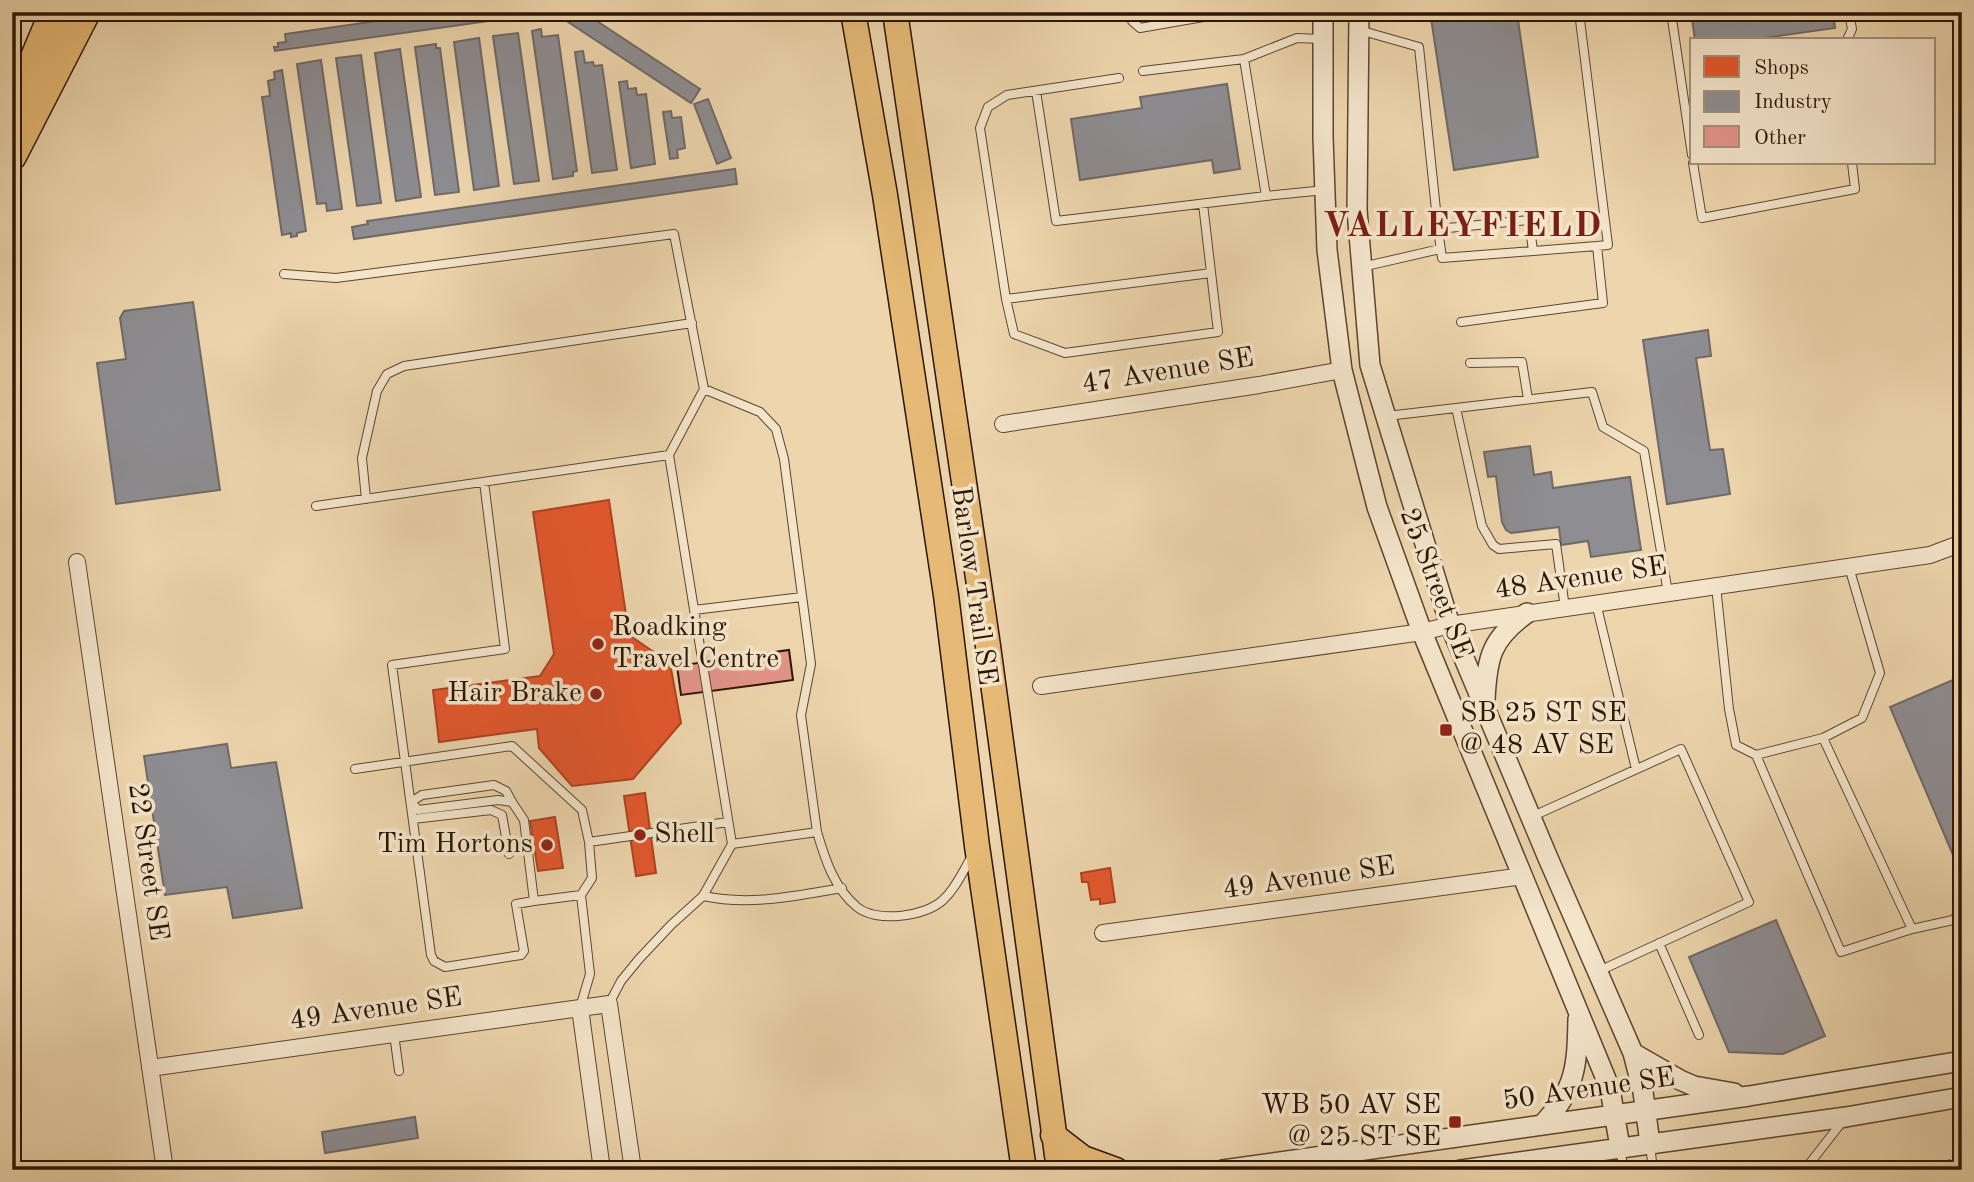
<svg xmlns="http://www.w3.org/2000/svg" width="1974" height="1182" viewBox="0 0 1974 1182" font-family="'Old Standard TT',serif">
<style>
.shops{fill:#e4572e;stroke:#ad4321;stroke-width:2}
.industry{fill:#8d8d92;stroke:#706967;stroke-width:2}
.building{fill:#e4948a;stroke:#2c1503;stroke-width:2}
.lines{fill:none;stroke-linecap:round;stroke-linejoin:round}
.service-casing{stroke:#5c452e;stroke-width:10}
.minor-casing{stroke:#5c452e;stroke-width:18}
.tertiary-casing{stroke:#5c452e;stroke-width:22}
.primary-casing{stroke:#2c1503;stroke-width:27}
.motorway-casing{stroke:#2c1503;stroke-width:31}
.service{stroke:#f3e4ca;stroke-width:8}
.minor{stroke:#f3e4ca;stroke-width:16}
.tertiary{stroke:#f3e4ca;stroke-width:19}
.primary{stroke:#e6ba76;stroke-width:24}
.motorway{stroke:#e6ba76;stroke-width:28}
.rail{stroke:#2c1503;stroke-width:5;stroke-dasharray:12 12;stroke-linecap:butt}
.poi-dot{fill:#8f2418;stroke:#f3e4ca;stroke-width:2.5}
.labels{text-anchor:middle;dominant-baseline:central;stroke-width:7;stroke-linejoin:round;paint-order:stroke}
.street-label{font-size:28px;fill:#2c1503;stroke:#f3e4ca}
.poi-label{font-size:28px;fill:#2c1503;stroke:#f3e4ca;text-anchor:start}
.district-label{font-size:35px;font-weight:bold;letter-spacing:2px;fill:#7a1f14;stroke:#f3e4ca}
</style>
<rect width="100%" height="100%" fill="#edd5ad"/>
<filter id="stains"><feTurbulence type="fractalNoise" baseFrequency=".00286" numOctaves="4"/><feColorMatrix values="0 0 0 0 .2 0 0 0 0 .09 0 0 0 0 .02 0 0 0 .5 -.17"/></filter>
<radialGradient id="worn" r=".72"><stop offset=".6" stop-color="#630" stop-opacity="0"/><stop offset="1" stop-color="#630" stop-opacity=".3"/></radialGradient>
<path class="shops" d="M609 500 629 635 670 663 681 723 633 779 572 786 539 748 537 729 439 742 433 690 540 676 554 654 533 512Z
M645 793 656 873 636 876 624 796Z
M555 817 563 868 538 871 530 821Z
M1110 868 1115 902 1100 904V899L1091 900 1088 882H1082L1081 873Z"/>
<path class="industry" d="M440 12 545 13 275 51 274 47H278V43L286 42 285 34Z
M553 12H583L700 89 691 103Z
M1438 12H1551V15L1518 20 1538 157 1454 170 1431 18 1438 17Z
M1691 12H1833L1835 28 1749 40H1695Z
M541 29 542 37 558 35 577 171 573 172V176L553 179 532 31Z
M518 33 539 181 514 184 493 36Z
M479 38 499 186 474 190 454 42Z
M436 44V48H440L459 192 435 195 415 47Z
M400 49 421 197 396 201 375 53Z
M583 51 585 63 593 62 594 66 602 65 617 170 592 173 575 52Z
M361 55 381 203 357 206 336 58Z
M321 60 342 209 327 211 326 203 317 204 297 64Z
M282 70 306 231 297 233V236L291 237V233L282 235 262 97 270 96 268 81 275 79 274 72Z
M627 81 628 89 636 88 637 95 646 94 655 164 631 168 619 82Z
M1227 84 1240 169 1214 173 1212 160 1080 180 1071 119 1142 108 1140 97Z
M708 99 731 158 717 164 694 104Z
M671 111 672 118 681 117 685 148 677 150 678 158 670 159 663 112Z
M735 169 737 184 354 239 352 227 368 224 367 221Z
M193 302 220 490 116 504 97 363 126 359 120 318 124 311Z
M1708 330 1711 356 1696 358 1710 450 1723 449 1730 494 1667 504 1643 340Z
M1530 446 1534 475 1551 472 1553 488 1630 477 1641 550 1591 557 1588 541 1561 545 1559 527 1511 533 1506 530 1502 522 1496 476 1488 477 1484 452Z
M1962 676V876L1890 707Z
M227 744 231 768 276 762 302 908 233 918 227 887 165 895 144 756Z
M1776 920 1825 1036 1783 1054 1729 1052 1689 957Z
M415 1117 418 1138 325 1153 322 1132Z"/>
<path class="building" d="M789 650 793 680 681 695 677 666Z"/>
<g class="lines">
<g class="service-casing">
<path id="service" d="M1130 12 1132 21 1140 28 1232 12
M1671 12 1692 155
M1359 30 1419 47 1438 229
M1847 40 1852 29 1849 12
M1244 59 1297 38 1321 39
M1143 71 1244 59 1266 196 1325 190
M1119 78 1007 95 988 107 980 128 1006 299 1014 334 1065 353 1218 332 1203 204
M1036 91 1056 221 1266 196
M1693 163 1702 218 1855 189 1852 163
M1533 251 1529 220 1438 229 1442 258 1597 246 1608 245 1579 12
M1362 267 1440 249
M284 274 336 278 674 234 704 389 760 412 776 429 784 459 811 664 801 715 817 832 732 844
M1006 299 1211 273
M1461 322 1603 303 1597 246
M1470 363 1522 362 1528 399
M1456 408 1592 392 1603 427 1644 451 1668 593
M1387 416 1456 408 1482 526 1493 545 1499 549 1556 544 1565 608
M484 482 505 649 392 665 431 955 434 961 445 967 521 955 524 951 516 904 534 901
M366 499 362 458 377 391 387 374 404 366 692 323
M316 506 669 455 704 389
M1716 586 1729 709 1736 745 1756 755 1823 738 1862 718 1880 673 1849 567
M1596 603 1636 769
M694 610 802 597
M1756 755 1841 952 1912 929 1823 738
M355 769 512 746 582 810 589 842 592 878 581 895 590 974 580 1008
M494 785 506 791 512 802 498 800 418 810 411 802 422 795Z
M512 802 524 820 534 901 581 895
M1531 817 1681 749 1749 902 1599 971
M413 819 491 810 502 815 509 854
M817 832C825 859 834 888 857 907 876 923 925 917 943 900 956 888 963 871 972 856
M589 842 728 822
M703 896C750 906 795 896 842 888
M1912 929 1953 920 1962 911
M1659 943 1699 1035
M609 1004 621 981 639 959 671 925 703 896 732 844 669 455
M394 1034 399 1071
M1650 1145 1653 1170
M1621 1150 1623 1170
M1811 1170 1810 1163 1842 1122"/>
</g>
<g class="minor-casing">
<path id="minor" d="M1003 424 1259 385 1342 370
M77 562 165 1170
M1041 686 1422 632 1450 625 1930 555 1962 543
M1103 933 1523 876
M580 1008 602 1170
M150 1068 609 1004 633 1170"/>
</g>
<g class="tertiary-casing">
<path id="tertiary" d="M1323 12V137L1327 250 1342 370 1377 507 1422 632 1606 1079 1611 1095 1620 1147
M1359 12 1357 210 1370 365 1450 625 1548 858 1633 1053 1643 1092 1650 1143
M1485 700C1487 657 1491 639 1527 613
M1633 1053 1680 1080 1694 1086 1734 1093
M1542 1125C1576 1089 1577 1067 1578 1019
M1223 1170 1749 1096 1962 1061
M1461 1170 1846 1117 1962 1097"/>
</g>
<g class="primary-casing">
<path id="primary" d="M853 12 885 195 946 595 977 846 1024 1170
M895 12 988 646 1059 1170
M1053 1135 1083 1158 1116 1170"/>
</g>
<g class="motorway-casing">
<path id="motorway" d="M12 112 54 12
M12 156 86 12"/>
</g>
<use href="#service" class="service"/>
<use href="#minor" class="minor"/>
<use href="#tertiary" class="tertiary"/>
<use href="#primary" class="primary"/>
<use href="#motorway" class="motorway"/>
<path class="rail" d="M1944 1170 1962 1146"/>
</g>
<g class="poi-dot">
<circle cx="598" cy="644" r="7"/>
<circle cx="596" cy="694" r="7"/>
<rect x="1439" y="723" width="14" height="14" rx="3.5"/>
<circle cx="640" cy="835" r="7"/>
<circle cx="547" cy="845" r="7"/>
<rect x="1448" y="1115" width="14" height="14" rx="3.5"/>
</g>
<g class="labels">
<g class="street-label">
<text transform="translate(1168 372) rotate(-9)">47 Avenue SE</text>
<text transform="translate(1581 579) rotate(-8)">48 Avenue SE</text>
<text transform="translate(1435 584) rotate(69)">25 Street SE</text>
<text transform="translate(973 586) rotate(82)">Barlow Trail SE</text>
<text transform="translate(147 862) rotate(82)">22 Street SE</text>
<text transform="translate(1309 879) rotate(-8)">49 Avenue SE</text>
<text transform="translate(376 1010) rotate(-8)">49 Avenue SE</text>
<text transform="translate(1589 1090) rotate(-8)">50 Avenue SE</text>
</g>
<g class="poi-label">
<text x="612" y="628">Roadking<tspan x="612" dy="32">Travel Centre</tspan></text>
<text x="582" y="694" text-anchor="end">Hair Brake</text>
<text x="1460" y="714">SB 25 ST SE<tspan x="1460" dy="32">@ 48 AV SE</tspan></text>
<text x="654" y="835">Shell</text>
<text x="533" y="845" text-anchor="end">Tim Hortons</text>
<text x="1441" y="1106" text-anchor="end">WB 50 AV SE<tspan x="1441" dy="32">@ 25 ST SE</tspan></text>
</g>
<g class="district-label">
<text x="1463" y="226">VALLEYFIELD</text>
</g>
</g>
<rect width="1974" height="1182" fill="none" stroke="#edd5ad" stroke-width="42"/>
<rect x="14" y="14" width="1946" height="1154" fill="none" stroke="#2c1503" stroke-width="3.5"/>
<rect x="21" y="21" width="1932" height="1140" fill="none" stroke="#2c1503" stroke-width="2"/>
<rect x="1690" y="38" width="245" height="126" fill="#f3e4ca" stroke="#a3917a" stroke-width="2"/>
<rect x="1704" y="56" width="35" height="21" fill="#e4572e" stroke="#a3917a" stroke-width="2"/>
<text x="1754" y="74" font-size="21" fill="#2c1503">Shops</text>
<rect x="1704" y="91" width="35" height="21" fill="#8d8d92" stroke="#a3917a" stroke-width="2"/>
<text x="1754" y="108" font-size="21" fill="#2c1503">Industry</text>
<rect x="1704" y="126" width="35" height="21" fill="#e4948a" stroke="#a3917a" stroke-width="2"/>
<text x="1754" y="144" font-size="21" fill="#2c1503">Other</text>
<rect width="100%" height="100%" filter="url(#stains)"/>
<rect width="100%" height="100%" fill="url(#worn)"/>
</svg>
